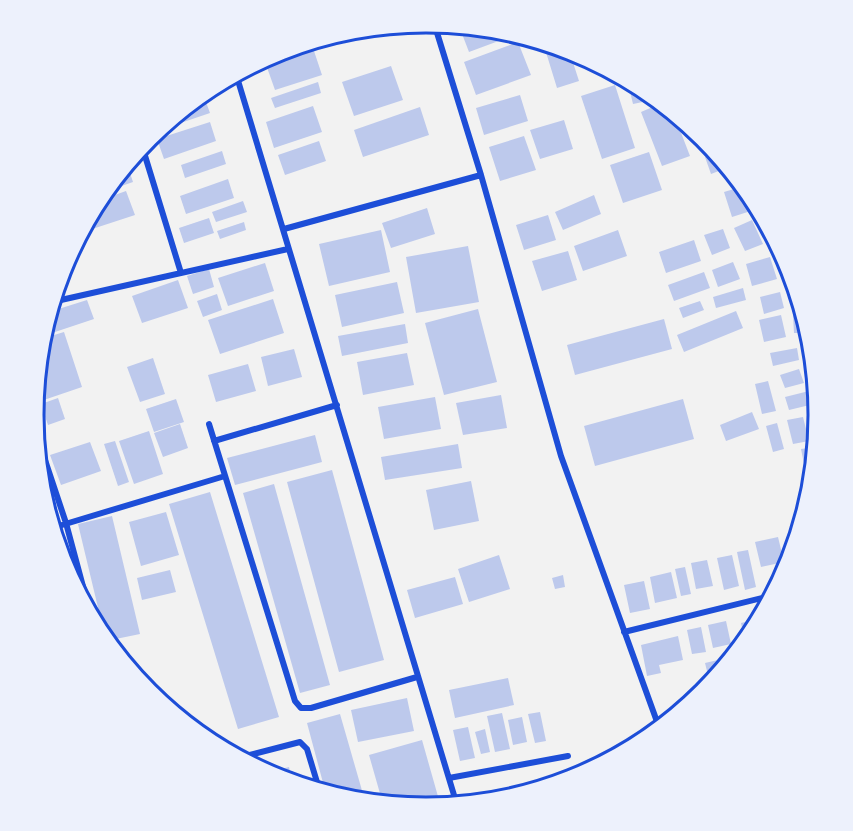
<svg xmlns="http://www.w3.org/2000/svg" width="853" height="831" viewBox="0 0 853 831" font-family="'Noto Sans',sans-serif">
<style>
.building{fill:#bdc9ec}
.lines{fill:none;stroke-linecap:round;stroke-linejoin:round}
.minor{stroke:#1d4ed8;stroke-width:6}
.rim{fill:none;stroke:#1d4ed8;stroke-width:3}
</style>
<rect width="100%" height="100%" fill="#f2f2f2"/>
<path class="building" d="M459 26 504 30 517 34 469 52Z
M311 42 322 75 275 90 264 59Z
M518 42 531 75 476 95 464 62Z
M555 46 569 50 579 81 557 88 545 49Z
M590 59 594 62 603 66 594 70Z
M391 66 403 100 354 116 342 82Z
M627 79 645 89 657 99 633 104Z
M318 82 321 93 275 108 271 98Z
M615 85 635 148 602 159 581 96Z
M203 94 210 113 157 131 202 94Z
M520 95 528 121 484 135 476 108Z
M662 103 673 112 690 156 662 166 641 112Z
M313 106 322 132 274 148 266 122Z
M420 107 429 135 363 157 354 130Z
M564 120 573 149 540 159 530 130Z
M210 122 216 141 164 159 157 139Z
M524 136 536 170 500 181 489 147Z
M702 136 705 138 711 146 706 148Z
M319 141 326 161 285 175 278 155Z
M222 151 226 164 185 178 181 165Z
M649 152 662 190 623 203 610 165Z
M717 153 729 167 711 174 705 157Z
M127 164 133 182 104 192Z
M228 179 234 198 186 214 180 196Z
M744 186 753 197 757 209 732 217 724 192Z
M126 191 135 215 80 233 98 201Z
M594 195 601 214 563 230 555 212Z
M243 201 247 212 216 222 212 212Z
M427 208 435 234 391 248 382 223Z
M548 215 556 240 524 250 516 225Z
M209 218 214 233 184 243 179 228Z
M764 218 778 244 780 248 772 250 762 219Z
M752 220 763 244 745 251 734 228Z
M244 222 246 230 220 239 217 231Z
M723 229 730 248 712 255 704 235Z
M381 230 390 272 329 286 319 244Z
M618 230 627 256 583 271 574 246Z
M694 240 701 261 666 273 659 252Z
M468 246 479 302 416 313 406 257Z
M568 251 577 280 542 291 532 261Z
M770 257 777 279 752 286 746 264Z
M733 262 740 279 718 287 712 270Z
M788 262 793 275 785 277 782 263Z
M265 263 274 291 228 306 218 278Z
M209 269 214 287 193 294 187 276Z
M704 272 710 288 674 301 668 285Z
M178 280 188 308 142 323 132 296Z
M397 282 404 313 342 327 335 295Z
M743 288 746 300 716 308 713 297Z
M797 288 801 302 794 303 792 289Z
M780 292 784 308 764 314 760 297Z
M217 294 222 310 203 317 197 301Z
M273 299 284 333 220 354 208 320Z
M87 300 94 319 43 336 49 312Z
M700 301 704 310 683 318 679 308Z
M478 309 497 382 444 395 425 323Z
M736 311 743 328 684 352 677 335Z
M804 314 806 333H794L793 315Z
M781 315 786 337 764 342 759 320Z
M664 319 672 349 575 375 567 345Z
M405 324 408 343 342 356 338 336Z
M64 332 82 387 38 402 35 395 41 339Z
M797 348 799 360 773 366 770 353Z
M294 349 302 377 268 386 261 357Z
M407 353 414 385 363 395 357 362Z
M153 358 165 394 140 402 127 367Z
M814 360 816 378 811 380 805 363Z
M248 364 256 391 216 402 208 375Z
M799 369 804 383 785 388 780 375Z
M768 381 776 411 762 414 755 384Z
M817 389 818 403 789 410 785 397Z
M501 395 507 428 463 435 456 403Z
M435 397 441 429 384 439 378 407Z
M58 398 65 419 48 425 41 404Z
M176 399 184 422 154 432 146 409Z
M683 399 694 439 595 466 584 426Z
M752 412 759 429 726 441 720 425Z
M803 417 809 441 793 444 787 420Z
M819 418 818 433 813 434 810 420Z
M777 423 784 449 773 452 766 426Z
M180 424 188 448 163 457 154 433Z
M149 431 163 474 134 484 119 441Z
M315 435 322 462 235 485 227 458Z
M115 441 129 482 118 486 104 444Z
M90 442 101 471 61 485 50 455Z
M458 444 462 468 385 480 381 457Z
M816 447 815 462 804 464 801 449Z
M332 470 384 660 339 672 287 482Z
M471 481 479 521 434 530 426 490Z
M274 484 330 685 300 693 243 493Z
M210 492 279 717 238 729 169 504Z
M166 512 179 555 141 566 129 522Z
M112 516 140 634 106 641 78 524Z
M778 537 784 562 761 567 755 542Z
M798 537 797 542 792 557 788 539Z
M748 550 756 587 745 590 737 552Z
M499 555 510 589 469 602 458 569Z
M732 555 739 586 724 590 717 558Z
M707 560 713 586 696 589 691 563Z
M685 567 691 594 681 596 675 569Z
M170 570 176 592 142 600 137 578Z
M671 572 677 598 655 603 650 577Z
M563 575 565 587 555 589 552 578Z
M455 577 463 604 415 618 407 590Z
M644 581 650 609 630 613 624 585Z
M757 619 758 625 745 643 741 623Z
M726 621 731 644 713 648 708 625Z
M701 627 706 652 692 654 687 630Z
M678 636 683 660 659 665 661 673 647 676 641 645Z
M735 656 722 672 708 675 705 663Z
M508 678 514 705 455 718 449 690Z
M407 698 414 731 358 742 351 710Z
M540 712 546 741 535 743 528 714Z
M502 713 510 749 495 752 487 716Z
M340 714 361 787 365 802 326 794 307 723Z
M522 717 527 742 513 745 508 720Z
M468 727 475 758 460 761 453 730Z
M485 729 490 752 481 754 475 732Z
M422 740 441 807 426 808 383 804 369 755Z
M289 767 293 784 265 773Z
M560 782 561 784 500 801 499 796Z"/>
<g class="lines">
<path class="minor" d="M236 74 457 805
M142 146 181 273
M481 175 561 456 660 730
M284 229 481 175 434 23
M52 302 288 249
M209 424 295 701 301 708H311L417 677
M35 430 66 523 92 620
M214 441 337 405
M52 528 225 476
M624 632 774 595
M238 758 300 742 307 749 320 792
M449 778 568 756"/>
</g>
<path d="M0 0H853V831H0ZM44 415a382 382 0 1 1 764 0a382 382 0 1 1-764 0Z" fill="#edf1fc" fill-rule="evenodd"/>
<path class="rim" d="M44 415a382 382 0 1 1 764 0a382 382 0 1 1-764 0Z"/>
</svg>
